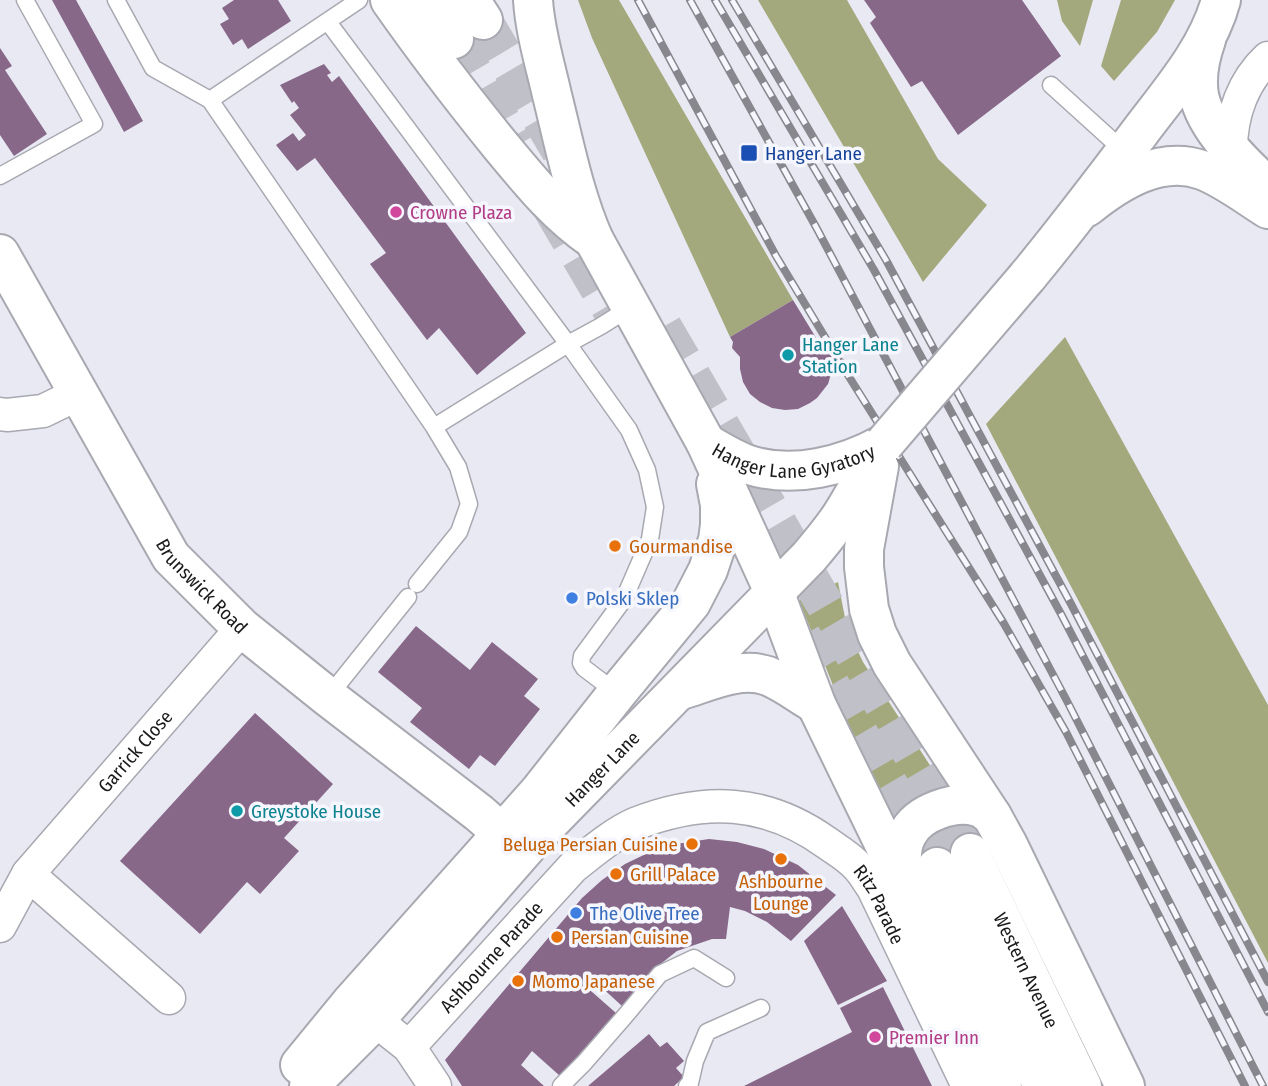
<svg xmlns="http://www.w3.org/2000/svg" width="1268" height="1086" viewBox="0 0 1268 1086" font-family="'Fira Sans Condensed',sans-serif">
<style>
.green{fill:#c9ccaf}
.forest{fill:#a4a97d}
.building{fill:#876889}
.lines{fill:none;stroke-linecap:round;stroke-linejoin:round}
.trunk-tunnel{stroke:#c0c0c8;stroke-width:38;stroke-dasharray:38 19;stroke-linecap:butt}
.service-casing{stroke:#a8a8b1;stroke-width:19}
.minor-casing{stroke:#a8a8b1;stroke-width:35}
.tertiary-casing{stroke:#a8a8b1;stroke-width:42}
.trunk-casing{stroke:#a8a8b1;stroke-width:42}
.service{stroke:#fff;stroke-width:16}
.minor{stroke:#fff;stroke-width:32}
.tertiary{stroke:#fff;stroke-width:38}
.trunk{stroke:#fff;stroke-width:38}
.rail-casing{stroke:#87878d;stroke-width:8}
.rail{stroke:#f6f7fe;stroke-width:5;stroke-dasharray:16;stroke-linecap:butt}
.trunk-bridge-casing{stroke:#a8a8b1;stroke-width:42;stroke-linecap:butt}
.trunk-bridge{stroke:#fff;stroke-width:38}
.transit-dot{fill:#1a4fb4;stroke:#f6f7fe;stroke-width:2.5}
.hotel-dot{fill:#d1479c;stroke:#f6f7fe;stroke-width:2.5}
.culture-dot{fill:#0f9aa8;stroke:#f6f7fe;stroke-width:2.5}
.food-dot{fill:#e8710a;stroke:#f6f7fe;stroke-width:2.5}
.shop-dot{fill:#3f7fe0;stroke:#f6f7fe;stroke-width:2.5}
.labels{text-anchor:middle;dominant-baseline:central;stroke-width:7;stroke-linejoin:round;paint-order:stroke}
.transit-label{font-size:19px;fill:#164399;stroke:#f6f7fe;text-anchor:start}
.hotel-label{font-size:19px;fill:#b23c85;stroke:#f6f7fe;text-anchor:start}
.culture-label{font-size:19px;fill:#0d838f;stroke:#f6f7fe;text-anchor:start}
.street-label{font-size:19px;fill:#1a1a1d;stroke:#f6f7fe}
.food-label{font-size:19px;fill:#c56008;stroke:#f6f7fe;text-anchor:start}
.shop-label{font-size:19px;fill:#366cbe;stroke:#f6f7fe;text-anchor:start}
</style>
<rect width="100%" height="100%" fill="#e9e9f3"/>
<path class="green" d="M946 825C959 825 967 828 977 836L920 881 918 844Z"/>
<path class="forest" d="M578 0H619L793 300 730 337 592 38Z
M758 0H847L938 159 987 205 923 282Z
M1057 0H1093L1080 46 1062 21Z
M1121 0H1175L1157 32 1114 81 1101 66Z
M1065 337 1268 705V963L986 424Z
M838 582 847 628 863 662 946 790C916 797 912 798 892 821L865 766 799 600Z"/>
<path class="building" d="M52 0H76L143 121 124 132Z
M234 0H278L291 21 248 49 242 39 233 45 220 24 229 19 222 8Z
M864 0H1022L1061 56 958 135 922 81 911 87 870 23 876 17Z
M0 48 12 66 5 70 47 134 14 156 0 135Z
M324 64 331 73 327 75 332 82 339 76 526 333 477 375 439 328 427 340 370 264 386 253 315 158 297 171 276 145 293 133 299 141 306 135 290 115 299 108 294 101 292 103 280 85Z
M793 300 818 341 854 367 849 373 844 374 832 371 828 384 817 398 810 403 798 409 785 410 772 408 760 402 750 394 743 382 740 369V357L732 348 733 342 730 337Z
M416 626 470 670 492 642 538 679 524 696 540 709 495 766 480 755 469 769 410 722 422 708 378 672Z
M255 713 333 784 284 838 299 851 260 894 247 882 200 934 120 861Z
M709 839 737 842 764 849 798 865 836 895 791 941 767 922 745 911 730 907 726 939H712L677 951 658 966 622 1006 598 984 591 991 616 1013 560 1076 532 1051 521 1065 544 1086H462L445 1060 582 898 602 880 625 864 650 852 676 844Z
M842 906 887 981 838 1005 804 941Z
M883 987 932 1086H744L852 1032 840 1008Z
M649 1034 660 1047 667 1042 684 1061 676 1068 684 1077 674 1086H588Z"/>
<g class="lines">
<path class="trunk-tunnel" d="M483 20 562 154
M454 39 516 146
M551 207 618 321
M663 327 970 853
M802 636 937 867"/>
<g class="service-casing">
<path id="service" d="M116 0 153 68 210 100 434 427 568 344 601 326 631 307
M328 22 568 344 629 430 647 470 655 507 650 539 624 599 582 656 581 663 584 668 617 693
M1051 85 1125 152
M210 100 359 0
M0 176 94 124 25 0
M417 584 459 532 469 504 458 467 434 427
M328 697 408 597
M561 1086 584 1063 625 1016 660 974 694 958 726 978
M687 1086 690 1083 695 1061 707 1032 761 1008"/>
</g>
<g class="minor-casing">
<g id="minor">
<path d="M1231 149C1231 115 1243 81 1268 58"/>
<path d="M0 414 7 415 43 411 78 394"/>
<path d="M28 874 169 998"/>
<path id="s1" d="M0 926 28 874 242 628"/>
<path d="M375 1020 409 1047 435 1086"/>
<path id="s2" d="M409 1047 573 867C591 853 614 833 635 824 704 797 766 799 827 843 837 850 849 857 857 866 863 872 868 881 873 888L968 1086"/>
</g>
</g>
<g class="tertiary-casing">
<g id="tertiary">
<path d="M1206 40C1200 57 1196 77 1199 95 1205 128 1244 165 1268 187"/>
<path d="M1087 207C1118 182 1160 155 1202 170 1226 179 1247 196 1268 209"/>
<path id="s3" d="M0 254 171 557 242 628 328 697 479 813 503 834"/>
</g>
</g>
<g class="trunk-casing">
<g id="trunk">
<path d="M390 0C425 50 462 98 500 145 530 181 555 213 594 240"/>
<path d="M428 0 454 39"/>
<path d="M470 0 483 20"/>
<path d="M533 0C535 32 545 64 552 95 564 143 574 195 594 240L706 443 775 594 816 704 1002 1086"/>
<path d="M1027 277C1066 230 1103 181 1140 132 1170 92 1208 49 1221 0"/>
<path id="s4" d="M706 443C720 451 734 460 749 465 794 479 844 466 884 444"/>
<path d="M879 466 864 549V567L869 609 877 634 892 664 992 816 1008 845 1125 1086"/>
<path d="M681 690C708 682 740 666 768 676 785 683 800 695 816 704"/>
<path id="s5" d="M970 853 1082 1086"/>
<path d="M937 867 1043 1086"/>
<path d="M905 883C902 867 899 850 907 835 918 812 955 800 978 807 984 809 987 812 992 816"/>
<path d="M300 1065 350 1004 539 792 617 693 691 603 708 570 718 540 720 525V505L716 484"/>
<path id="s6" d="M309 1086 375 1020 537 835 809 557C820 544 831 531 841 516 856 493 868 467 884 444"/>
</g>
</g>
<use href="#service" class="service"/>
<use href="#minor" class="minor"/>
<use href="#tertiary" class="tertiary"/>
<use href="#trunk" class="trunk"/>
<g class="rail-casing">
<path id="rail" d="M638 0 776 256 846 372 1003 622 1066 732 1245 1086
M690 0 816 227 1067 701 1263 1086
M715 0 874 270 1061 614 1268 1012
M732 0 886 260 1071 604 1268 982"/>
</g>
<use href="#rail" class="rail"/>
<g class="trunk-bridge-casing">
<path id="trunk-bridge" d="M884 444 1027 277"/>
</g>
<use href="#trunk-bridge" class="trunk-bridge"/>
</g>
<rect class="transit-dot" x="740" y="144" width="18" height="18" rx="3.5"/>
<g class="hotel-dot">
<circle cx="396" cy="212" r="7"/>
<circle cx="875" cy="1037" r="7"/>
</g>
<g class="culture-dot">
<circle cx="788" cy="355" r="7"/>
<circle cx="237" cy="811" r="7"/>
</g>
<g class="food-dot">
<circle cx="615" cy="546" r="7"/>
<circle cx="692" cy="844" r="7"/>
<circle cx="781" cy="859" r="7"/>
<circle cx="616" cy="874" r="7"/>
<circle cx="557" cy="937" r="7"/>
<circle cx="518" cy="981" r="7"/>
</g>
<g class="shop-dot">
<circle cx="572" cy="598" r="7"/>
<circle cx="576" cy="913" r="7"/>
</g>
<g class="labels">
<g class="transit-label">
<text x="765" y="153">Hanger Lane</text>
</g>
<g class="hotel-label">
<text x="410" y="212">Crowne Plaza</text>
<text x="889" y="1037">Premier Inn</text>
</g>
<g class="culture-label">
<text x="802" y="344">Hanger Lane<tspan x="802" dy="22">Station</tspan></text>
<text x="251" y="811">Greystoke House</text>
</g>
<g class="street-label">
<text stroke="none"><textPath href="#s4" startOffset="93">Hanger Lane Gyratory</textPath></text>
<text stroke="none"><textPath href="#s3" startOffset="390">Brunswick Road</textPath></text>
<text stroke="none"><textPath href="#s1" startOffset="222">Garrick Close</textPath></text>
<text stroke="none"><textPath href="#s6" startOffset="432">Hanger Lane</textPath></text>
<text stroke="none"><textPath href="#s2" startOffset="604">Ritz Parade</textPath></text>
<text stroke="none"><textPath href="#s2" startOffset="122">Ashbourne Parade</textPath></text>
<text stroke="none"><textPath href="#s5" startOffset="130">Western Avenue</textPath></text>
</g>
<g class="food-label">
<text x="629" y="546">Gourmandise</text>
<text x="678" y="844" text-anchor="end">Beluga Persian Cuisine</text>
<text x="630" y="874">Grill Palace</text>
<text x="781" y="881" text-anchor="middle">Ashbourne<tspan x="781" dy="22">Lounge</tspan></text>
<text x="571" y="937">Persian Cuisine</text>
<text x="532" y="981">Momo Japanese</text>
</g>
<g class="shop-label">
<text x="586" y="598">Polski Sklep</text>
<text x="590" y="913">The Olive Tree</text>
</g>
</g>
</svg>
